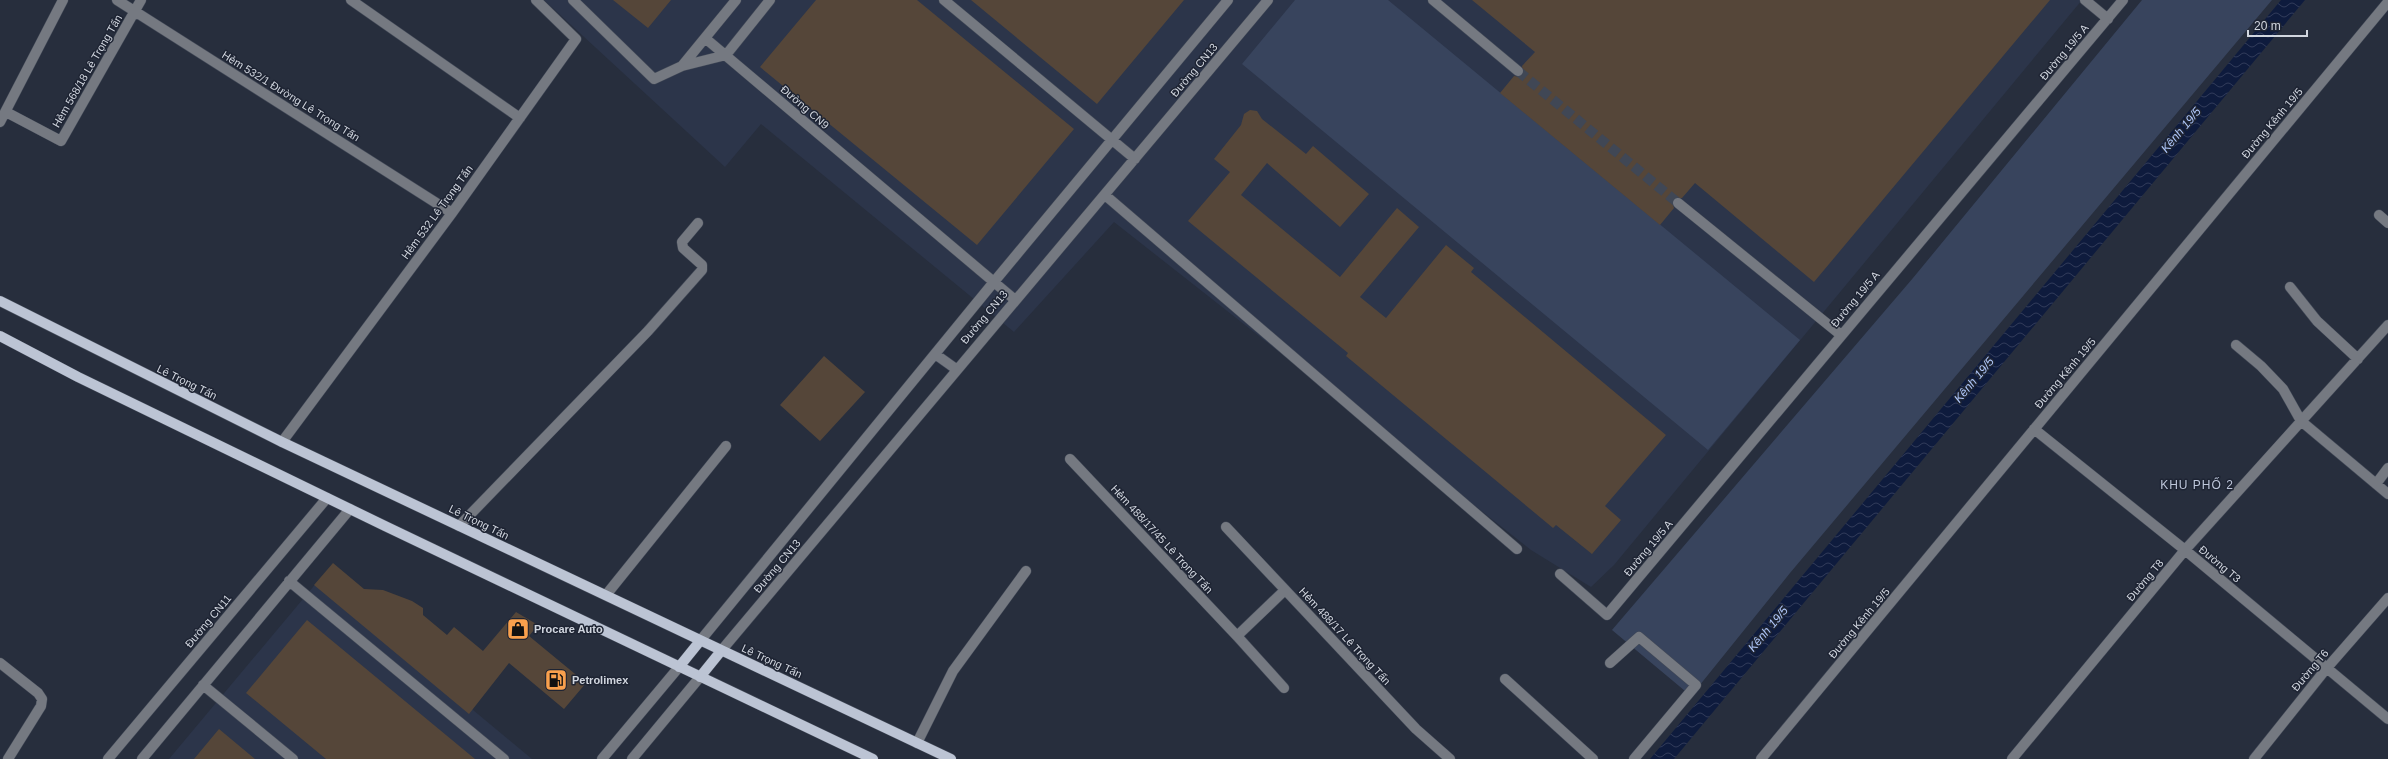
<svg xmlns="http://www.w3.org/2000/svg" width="2388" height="759" viewBox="0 0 2388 759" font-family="Helvetica,sans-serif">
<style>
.built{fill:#2c354a}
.green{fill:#38445d}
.water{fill:url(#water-waves)}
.building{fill:#554639}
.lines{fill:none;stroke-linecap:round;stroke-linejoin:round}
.minor-tunnel{stroke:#404755;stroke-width:10;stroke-dasharray:10 5;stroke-linecap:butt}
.minor-casing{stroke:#424957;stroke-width:11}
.major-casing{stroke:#424957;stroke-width:11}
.minor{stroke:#757981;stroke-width:10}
.major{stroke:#bcc4d4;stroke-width:10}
.labels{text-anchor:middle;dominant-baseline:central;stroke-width:3;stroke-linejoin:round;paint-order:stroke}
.street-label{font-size:11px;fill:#d1d6df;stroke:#1e2433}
.poi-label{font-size:11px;font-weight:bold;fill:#d1d6df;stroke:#1e2433;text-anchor:start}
.water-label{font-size:12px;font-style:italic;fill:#afc7fa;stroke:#1e2433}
.neighbourhood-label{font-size:12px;letter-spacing:1px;fill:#bdc6da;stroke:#1e2433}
</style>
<defs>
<pattern id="water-waves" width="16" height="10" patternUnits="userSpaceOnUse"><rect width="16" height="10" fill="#0e1b3d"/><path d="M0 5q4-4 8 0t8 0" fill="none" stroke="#303b59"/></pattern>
</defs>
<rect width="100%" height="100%" fill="#272e3d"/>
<path class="built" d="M544 0H2082L1614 565 1591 587 1531 550 1114 222 1014 332 761 124 725 167Z
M318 581 532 759H169Z"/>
<path class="green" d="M1295 0H1388L1800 340 1708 450 1242 64Z
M2142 0H2272L1790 573 1691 696 1612 630 1913 278Z"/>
<path class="water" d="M2281 0H2305L1674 759H1650Z"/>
<path class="building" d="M613 0H671L648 28Z
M816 0H917L1074 129 977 245 760 67Z
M971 0H1184L1097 104Z
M1472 0H2050L1814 282 1695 183 1682 198 1673 199 1672 202 1674 208 1660 225 1500 93 1514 76 1520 77 1523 75 1522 66 1535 52Z
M1250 110 1257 111 1262 119 1306 154 1313 146 1369 194 1340 227 1267 163 1241 195 1340 277 1397 208 1419 227 1360 297 1386 318 1446 245 1474 268 1471 272 1666 435 1605 506 1621 520 1592 554 1556 525 1553 528 1346 356 1348 353 1188 221 1230 172 1214 159 1241 125 1244 114Z
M824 356 865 392 820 441 780 405Z
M333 563 364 589 383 590 412 601 423 608V615L447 635 454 627 483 651 516 612 538 625 529 636 586 683 564 709 509 663 469 714 314 585Z
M307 620 475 759H326L246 693Z
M219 729 255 759H194Z"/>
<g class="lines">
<path class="minor-tunnel" d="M1518 71 1678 203"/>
<g class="minor-casing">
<path id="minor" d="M117 0 452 213
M351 0 520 118
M573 0 654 79 682 66 726 55
M944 0 1135 159
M1433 0 1518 71
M2085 0 2108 19
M705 38 1014 299
M726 55 770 0
M682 66 736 0
M6 112 61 141 141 0
M0 122 63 0
M1105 195 1517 549
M1678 203 1841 335
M2379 215 2388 223
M2290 287 2317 321 2358 359
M2236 345 2261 366 2283 389 2301 421 2388 494
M935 354 956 369
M2034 429 2185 550 2388 719
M282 442 452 213 576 39 536 0
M1070 459 1237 636
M2376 484 2388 468
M459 526 648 331 702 270V265L683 248 682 242 698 223
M1226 527 1416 729 1450 759
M1560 574 1607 615 2123 0
M289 581 504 759
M606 595 726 446
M700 641 993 283 1228 0
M721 651C903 433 1086 217 1268 0
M0 663 38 693 42 699 41 706 8 759
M1610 663 1639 637 1696 685 1634 759
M1505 679 1593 759
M203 685 293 759
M1284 688 1237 636 1285 590
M917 743 953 671 1026 571
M108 759 327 498
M142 759 350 509
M602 759 679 667
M632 759 700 677
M1761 759 2388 2
M2012 759 2185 550 2388 325
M2254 759 2326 669 2388 598"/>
</g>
<g class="major-casing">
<path id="major" d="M0 301 282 442 951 759
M0 336 78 377 385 526 873 759
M679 667 700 641
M700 677 721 651"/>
</g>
<use href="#minor" class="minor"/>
<use href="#major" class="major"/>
</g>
<defs>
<g id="shop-square" transform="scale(1.15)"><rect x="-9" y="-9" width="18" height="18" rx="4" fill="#f9a04d" stroke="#1e2433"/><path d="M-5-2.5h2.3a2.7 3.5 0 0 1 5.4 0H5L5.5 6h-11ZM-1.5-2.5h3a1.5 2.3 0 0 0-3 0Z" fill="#111"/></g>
<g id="fuel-square" transform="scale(1.15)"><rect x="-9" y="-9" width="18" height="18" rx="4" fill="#f9a04d" stroke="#1e2433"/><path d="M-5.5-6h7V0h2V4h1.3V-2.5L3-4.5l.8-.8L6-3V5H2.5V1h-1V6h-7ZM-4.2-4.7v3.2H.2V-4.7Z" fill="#111"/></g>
</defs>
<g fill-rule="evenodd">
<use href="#shop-square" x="518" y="629"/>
<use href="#fuel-square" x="556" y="680"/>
</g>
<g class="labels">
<g class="street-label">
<text transform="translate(2064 52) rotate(-50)">Đường 19/5 A</text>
<text transform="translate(1194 70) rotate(-50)">Đường CN13</text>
<text transform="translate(87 71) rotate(-60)">Hẻm 568/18 Lê Trọng Tấn</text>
<text transform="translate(291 96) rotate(32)">Hẻm 532/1 Đường Lê Trọng Tấn</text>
<text transform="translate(805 107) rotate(41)">Đường CN9</text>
<text transform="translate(2272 123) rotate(-50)">Đường Kênh 19/5</text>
<text transform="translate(437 212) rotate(-54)">Hẻm 532 Lê Trọng Tấn</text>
<text transform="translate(1855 299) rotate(-50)">Đường 19/5 A</text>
<text transform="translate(984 317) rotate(-50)">Đường CN13</text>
<text transform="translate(2065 373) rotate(-50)">Đường Kênh 19/5</text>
<text transform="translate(187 382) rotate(26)">Lê Trọng Tấn</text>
<text transform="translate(479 522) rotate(26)">Lê Trọng Tấn</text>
<text transform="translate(1162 539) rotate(47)">Hẻm 488/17/45 Lê Trọng Tấn</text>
<text transform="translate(1648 548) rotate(-50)">Đường 19/5 A</text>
<text transform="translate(2220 564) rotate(40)">Đường T3</text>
<text transform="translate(777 566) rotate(-50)">Đường CN13</text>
<text transform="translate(2145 580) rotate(-50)">Đường T8</text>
<text transform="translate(208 621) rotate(-50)">Đường CN11</text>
<text transform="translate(1859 623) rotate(-50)">Đường Kênh 19/5</text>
<text transform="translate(1345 636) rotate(47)">Hẻm 488/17 Lê Trọng Tấn</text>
<text transform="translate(772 661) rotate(25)">Lê Trọng Tấn</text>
<text transform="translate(2310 670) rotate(-50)">Đường T6</text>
</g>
<g class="poi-label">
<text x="534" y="629">Procare Auto</text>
<text x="572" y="680">Petrolimex</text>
</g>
<g class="water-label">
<text transform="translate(2181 130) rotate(-50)">Kênh 19/5</text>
<text transform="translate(1974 380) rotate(-50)">Kênh 19/5</text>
<text transform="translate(1768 629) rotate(-50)">Kênh 19/5</text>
</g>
<g class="neighbourhood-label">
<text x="2197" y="485">KHU PHỐ 2</text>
</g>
</g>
<path d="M2248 30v6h59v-6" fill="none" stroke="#d1d6df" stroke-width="2"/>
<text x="2254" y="30" font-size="12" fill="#d1d6df" stroke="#1e2433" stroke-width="3" paint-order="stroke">20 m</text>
</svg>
